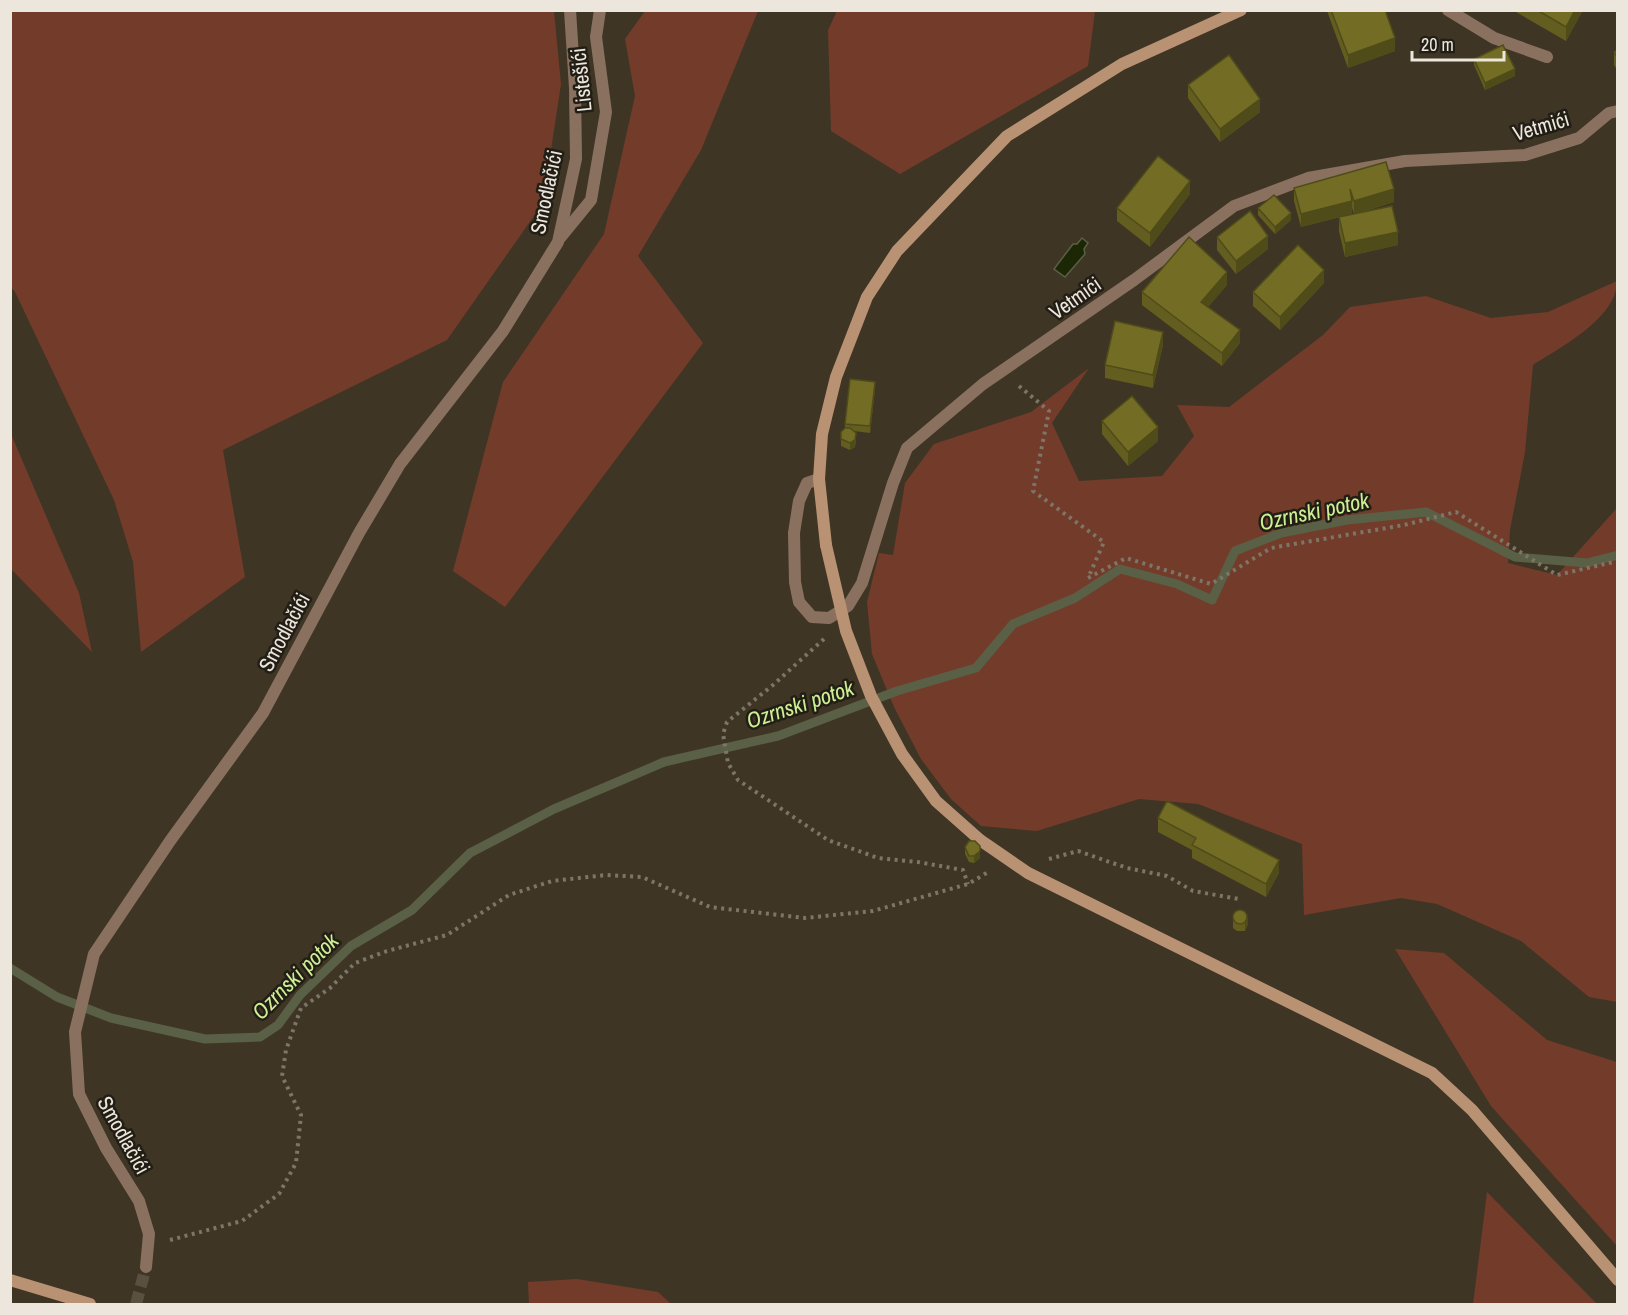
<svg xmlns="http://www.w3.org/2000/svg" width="1628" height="1315" viewBox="0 0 1628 1315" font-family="'Archivo Narrow',sans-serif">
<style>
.green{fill:#733c2a}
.water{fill:#1c2706;stroke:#5a6046;stroke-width:1.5}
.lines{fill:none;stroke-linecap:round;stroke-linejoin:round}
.stream{stroke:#5a6046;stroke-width:9}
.street-tunnel{stroke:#595040;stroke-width:12;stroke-dasharray:12 6;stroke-linecap:butt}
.path{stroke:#7d7567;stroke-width:4;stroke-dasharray:3 4.5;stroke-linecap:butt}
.street{stroke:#8a715f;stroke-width:12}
.secondary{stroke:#b89273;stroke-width:12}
.secondary-bridge{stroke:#b89273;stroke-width:12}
.wall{fill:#635d1f}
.shaded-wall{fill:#504c19}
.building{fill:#736c24;stroke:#504c19;stroke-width:1.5}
.labels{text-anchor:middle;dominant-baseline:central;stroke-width:5;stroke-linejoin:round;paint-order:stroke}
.street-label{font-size:21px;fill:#ece6dc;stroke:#221e16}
.water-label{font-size:22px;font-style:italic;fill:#cef095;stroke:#221e16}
</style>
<rect width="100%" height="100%" fill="#3f3525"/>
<path class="green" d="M10 11H554L561 84 543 203 447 340 223 450 245 577 141 652 133 562 114 500 15 292 11 287Z
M645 11H758L701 150 638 256 703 343 505 607 453 571 503 382 604 234 635 96 625 39Z
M837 11V10L1095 11 1088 66 900 174 831 131 828 30Z
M1617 281C1617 318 1561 347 1533 365L1525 452 1510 530 1508 563 1557 575 1617 508V1002L1589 997 1521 941 1437 904 1401 898 1304 915 1302 844 1198 804 1139 799 1037 831 981 826 951 799 921 759 894 707 872 654 867 602 879 553 893 555 905 483 934 444 1031 412 1089 368 1052 423 1079 481 1162 476 1194 436 1177 405 1229 407 1323 335 1350 307 1426 296 1491 318 1548 312Z
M11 434 79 593 92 652 11 569Z
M1395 949 1444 953 1547 1040 1617 1062V1246L1491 1106Z
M1487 1192 1597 1304H1473Z
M577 1279 658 1292 671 1304H529L528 1282Z"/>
<path class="water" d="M1082 238 1088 243 1084 249 1085 254 1065 277 1054 269 1073 244H1077Z"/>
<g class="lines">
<path class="stream" d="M10 968 57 997 111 1018 205 1039 260 1037 278 1025 300 995 351 946 412 910 470 853 554 809 664 762 778 736 897 691 976 668 1013 624 1075 598 1120 569 1177 584 1212 600 1235 551 1281 533 1347 520 1426 512 1515 557 1587 563 1618 555"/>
<path class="street-tunnel" d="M136 1304 146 1267"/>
<path class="path" d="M1019 386 1049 411 1033 491 1104 542 1088 578 1126 558 1211 584 1271 548 1404 525 1456 512 1557 575 1618 561
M824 639 773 685 727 722 723 734 728 763 738 780 828 840 878 858 918 862 963 870 968 884
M1049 859 1078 851 1127 868 1167 876 1193 891 1239 899
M170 1240 242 1221 279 1194 296 1163 301 1115 282 1076 286 1050 301 1008 330 988 355 963 387 951 447 935 509 895 552 881 606 875 642 877 710 907 805 918 873 911 968 884 990 871"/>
<path class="street" d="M1448 10 1494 38 1547 57
M560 238 591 200 606 112 596 37 600 10
M819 479 807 483 799 501 794 533 795 582 799 602 812 617 829 618 848 606 862 583 893 483 907 448 983 384 1134 280 1234 206 1308 178 1405 161 1525 155 1579 138 1609 113 1618 111
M146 1267 149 1234 139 1201 106 1148 79 1094 75 1032 94 954 170 841 263 713 359 533 400 464 503 331 558 242 576 159 575 88 570 10"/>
<path class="secondary" d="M826 545 819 479 822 434 836 377 867 297 897 251 1007 136 1122 64 1241 10
M980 840 1028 873 1432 1073 1472 1110 1618 1280
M10 1280 90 1304"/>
<path class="secondary-bridge" d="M826 545 846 631 871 696 902 754 936 801 980 840"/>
</g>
<path class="wall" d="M1385 10 1395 51 1348 68 1327 11Z
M1516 10H1583L1566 41 1516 12Z
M1617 50V70L1614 65V52Z
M1474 59 1515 76 1485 90 1474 65Z
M1188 85 1260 112 1220 142 1188 98Z
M1386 162 1394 202 1356 214 1398 245 1345 257 1339 231V217L1354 214 1352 208V214L1301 227 1294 201V188Z
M1190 194 1150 247 1117 221V208Z
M1258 208 1291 220 1275 234 1258 215Z
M1217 237 1268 249 1236 274 1217 250Z
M1324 283 1280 330 1253 306V292Z
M1227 285 1208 307 1240 343 1222 366 1142 305V292Z
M1163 345 1153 388 1105 378V365Z
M875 389 870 433 854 431 856 440 855 447 850 450 841 446V432L845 428V424Z
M1102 421 1158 441 1128 466 1102 434Z
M1158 818 1279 873 1266 897 1192 858V850L1158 832Z
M965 847 980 858 974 863 969 862 965 854Z
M1233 914 1248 924 1245 931H1237L1233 928Z"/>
<path class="shaded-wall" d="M1575 10H1583L1566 41V27Z
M1395 38V51L1348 68V55Z
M1515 69V76L1485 90V83Z
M1260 99V112L1220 142V129Z
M1190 181V194L1150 247V233Z
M1394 189V202L1354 214V201Z
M1352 201V214L1301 227V214Z
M1291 213V220L1275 234V227Z
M1398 232V245L1345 257V243Z
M1268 236V249L1236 274V261Z
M1324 270V283L1280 330V317Z
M1227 272V285L1201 315V302Z
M1240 330V343L1222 366V353Z
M1163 332V345L1153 388V375Z
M875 382V389L870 433V426Z
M1158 427V441L1128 466V452Z
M856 433 855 447 850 450V443Z
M980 851V858L974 863V856Z
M1279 860V873L1266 897V884Z
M1248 917V924L1245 931V924Z"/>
<path class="building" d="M1331 10H1385L1395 38 1348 55Z
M1537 10H1575L1566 27Z
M1503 45 1515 69 1485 83 1474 59Z
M1617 50V57L1614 52Z
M1229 55 1260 99 1220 129 1188 85Z
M1158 156 1190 181 1150 233 1117 208Z
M1386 162 1394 189 1354 201 1350 189 1352 201 1301 214 1294 188Z
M1274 195 1291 213 1275 227 1258 208Z
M1392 206 1398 232 1345 243 1339 217Z
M1250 211 1268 236 1236 261 1217 237Z
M1189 237 1227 272 1201 302 1240 330 1222 353 1142 292Z
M1298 245 1324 270 1280 317 1253 292Z
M1115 321 1163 332 1153 375 1105 365Z
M850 379 875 382 870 426 845 424Z
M1132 396 1158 427 1128 452 1102 421Z
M845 428H850L856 433 855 440 850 443 841 439V432Z
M1167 801 1279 860 1266 884 1192 845 1196 838 1158 818Z
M969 841H975L980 846V851L974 856H969L965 847Z
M1233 917a7 7 0 1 1 14 0a7 7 0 1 1-14 0Z"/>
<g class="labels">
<g class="street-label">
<text transform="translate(581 80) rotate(-96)">Listešići</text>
<text transform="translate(1541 126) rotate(-16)">Vetmići</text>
<text transform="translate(546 192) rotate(-78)">Smodlačići</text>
<text transform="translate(1075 298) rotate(-35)">Vetmići</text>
<text transform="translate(284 632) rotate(-62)">Smodlačići</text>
<text transform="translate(124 1135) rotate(61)">Smodlačići</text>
</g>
<g class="water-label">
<text transform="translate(1314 511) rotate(-12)">Ozrnski potok</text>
<text transform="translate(800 704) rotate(-18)">Ozrnski potok</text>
<text transform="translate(295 976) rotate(-45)">Ozrnski potok</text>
</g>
</g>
<rect width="1628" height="1315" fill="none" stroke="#ece6dc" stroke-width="24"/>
<path d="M1412 51v9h92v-9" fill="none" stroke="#ece6dc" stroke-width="3"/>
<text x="1421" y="51" font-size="18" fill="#ece6dc" stroke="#221e16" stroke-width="4.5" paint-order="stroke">20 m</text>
</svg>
